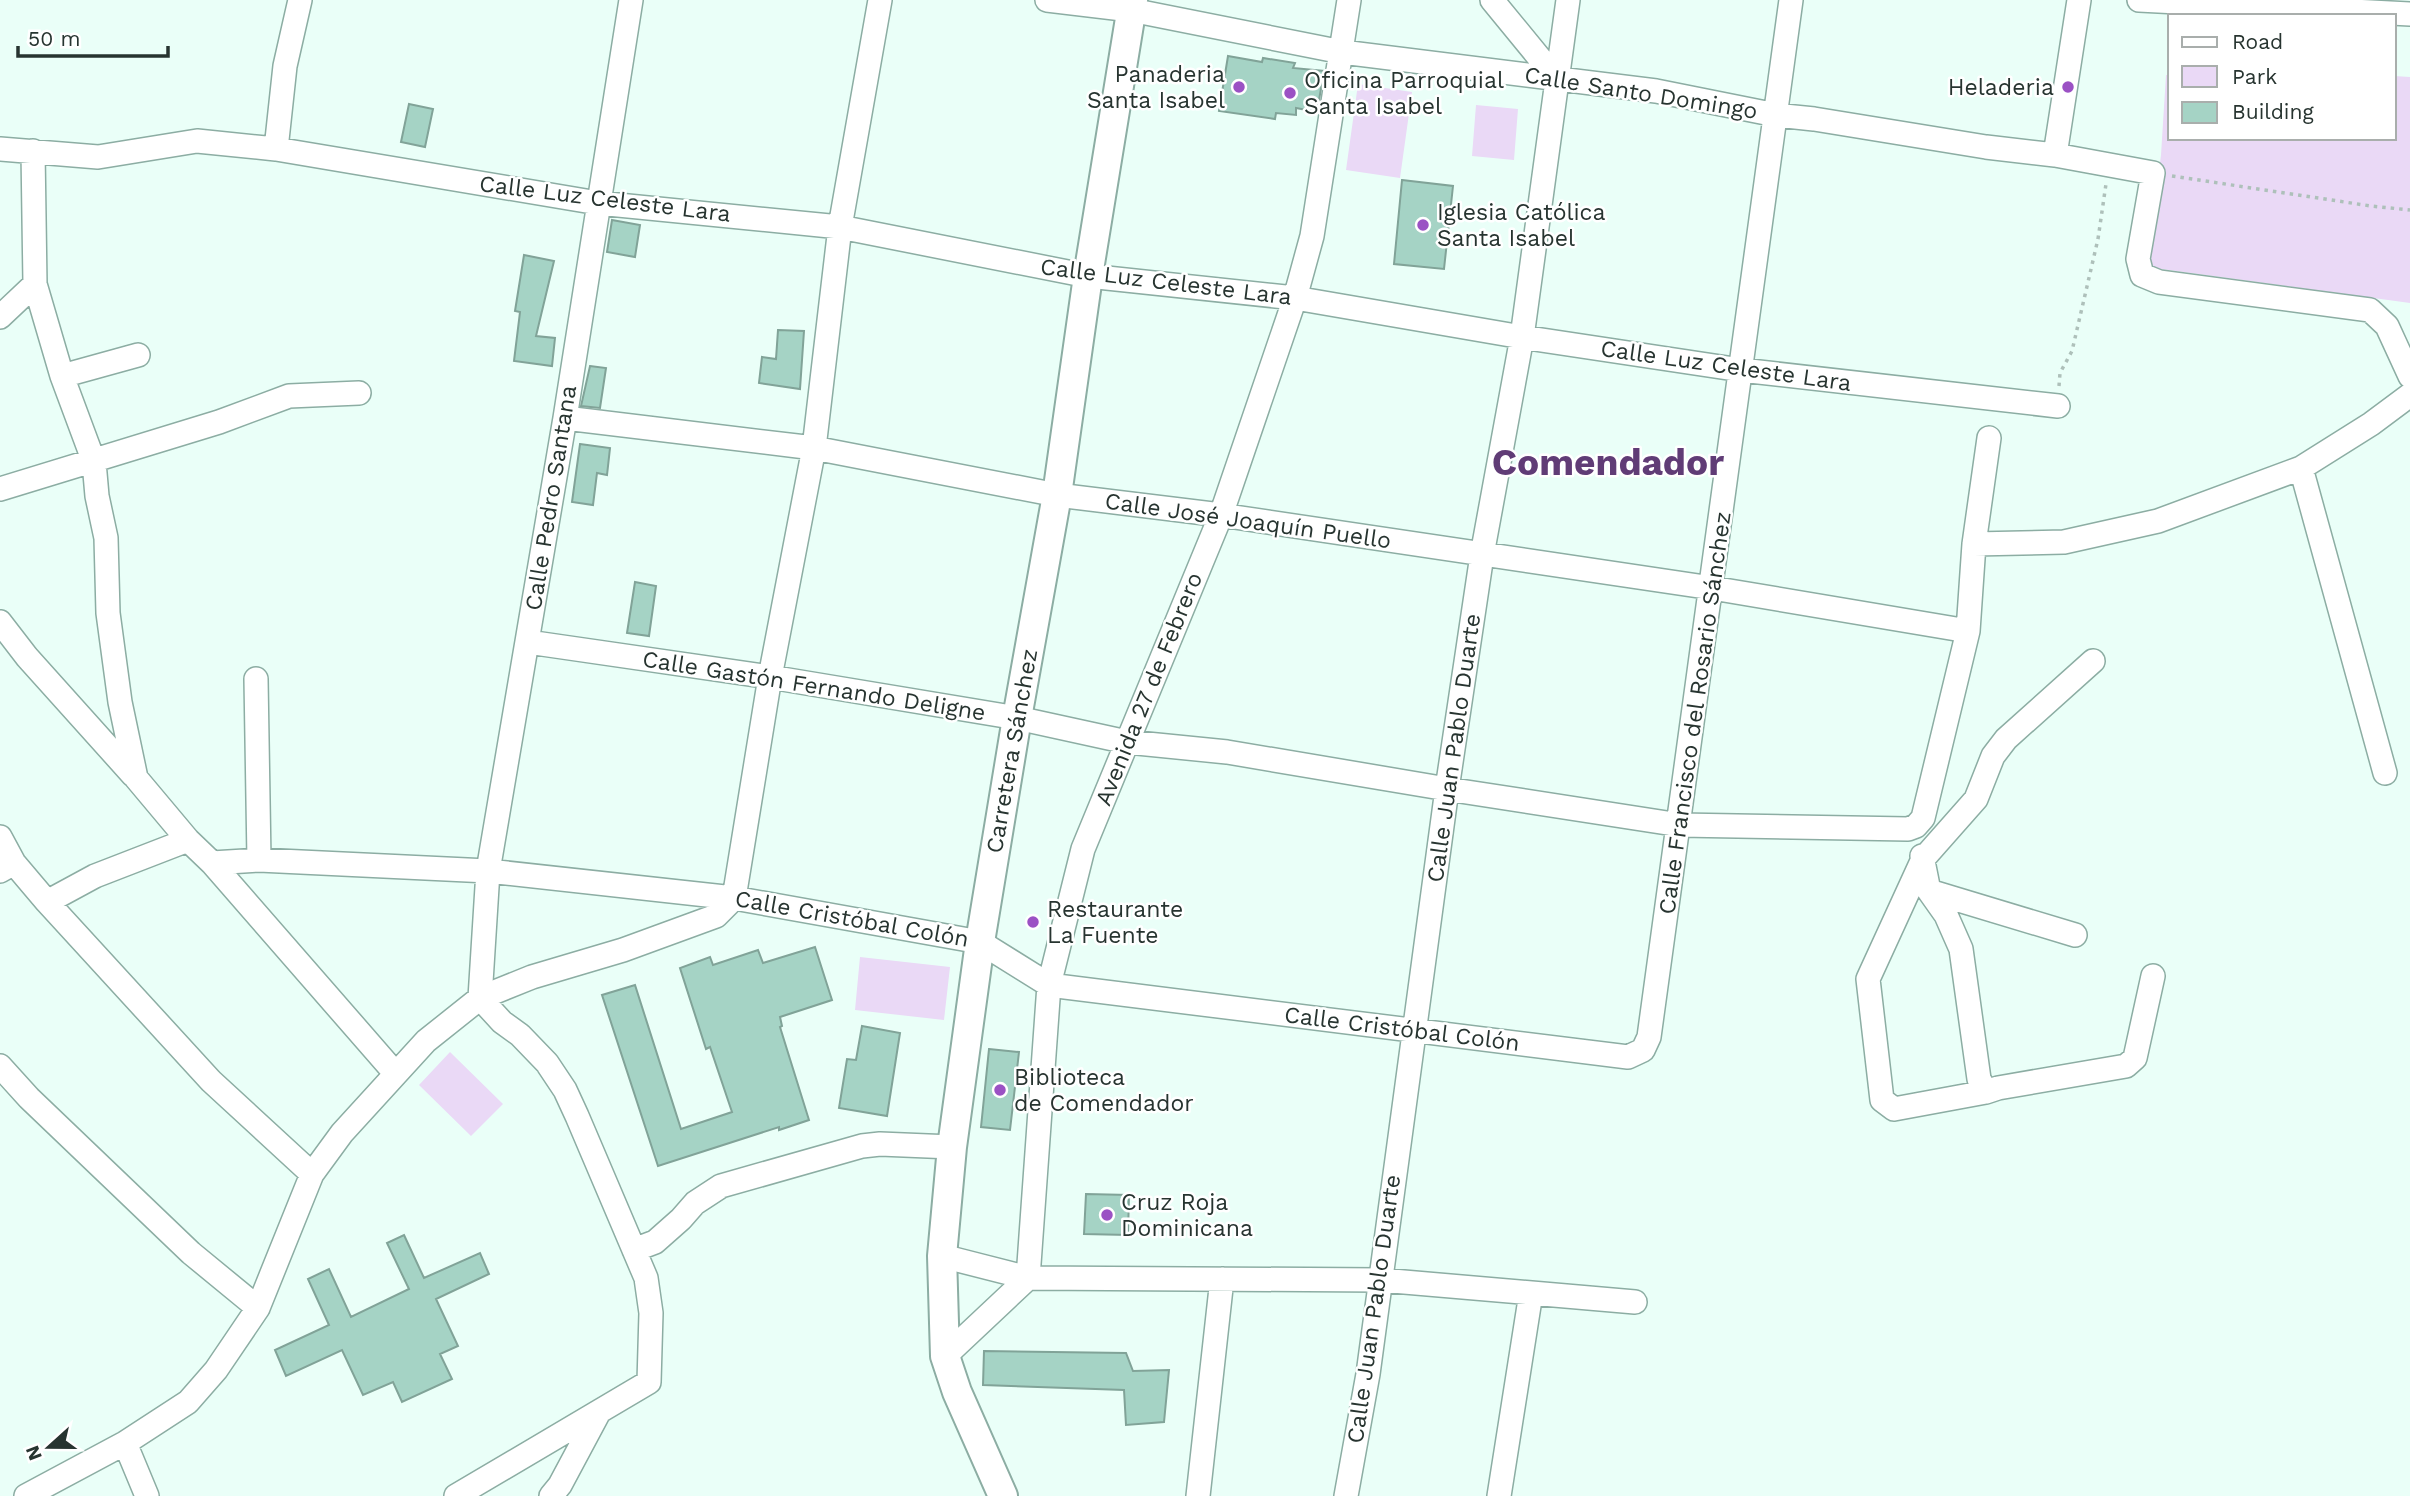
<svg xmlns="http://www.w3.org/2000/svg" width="2410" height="1496" viewBox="0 0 2410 1496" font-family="'Work Sans',sans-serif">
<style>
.green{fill:#ead9f6}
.building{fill:#a5d3c5;stroke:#81a398;stroke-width:2}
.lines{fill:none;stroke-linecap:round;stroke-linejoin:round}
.minor-casing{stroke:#8cada3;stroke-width:26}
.major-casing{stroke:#8cada3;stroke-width:32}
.path{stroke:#aec0ba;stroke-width:3.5;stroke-dasharray:3.5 5;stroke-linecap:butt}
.minor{stroke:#fff;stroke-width:23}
.major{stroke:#fff;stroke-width:28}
.poi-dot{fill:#9b51c4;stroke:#fff;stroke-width:2.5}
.labels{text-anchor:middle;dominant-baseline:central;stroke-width:5;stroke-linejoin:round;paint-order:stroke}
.poi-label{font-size:23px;fill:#273430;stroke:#fff;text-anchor:start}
.street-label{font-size:23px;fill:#273430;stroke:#fff}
.town-label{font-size:37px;font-weight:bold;fill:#603c76;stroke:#fff}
</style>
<rect width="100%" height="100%" fill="#eafff8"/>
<path class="green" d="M2166 75H2170V138H2394V76L2410 77V303L2147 267 2161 155Z
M1358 84 1412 92 1400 178 1346 170Z
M1476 105 1518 109 1514 160 1472 156Z
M860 957 950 967 944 1020 855 1010Z
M450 1052 503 1104 471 1136 419 1085Z"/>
<path class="building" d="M1228 56 1262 62 1263 58 1295 63 1293 68 1324 71 1317 112 1296 108V115L1276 113 1275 119 1219 111Z
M409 104 433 109 425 147 401 142Z
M1402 180 1453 186 1444 269 1394 264Z
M612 220 640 225 635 257 607 252Z
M524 255 554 261 536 336 555 338 552 366 514 361 520 312 515 311Z
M778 330 804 331 800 389 759 383 762 357 776 359Z
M590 366 606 368 600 408 581 406Z
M580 444 610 448 607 475 597 473 593 505 572 502Z
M635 582 656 586 649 636 627 633Z
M815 947 832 1000 780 1017 782 1026 780 1027 809 1120 779 1130V1127L658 1166 602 995 635 985 681 1129 732 1112 710 1047 706 1049 680 968 710 957 713 965 758 950 763 963Z
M862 1026 900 1033 887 1116 839 1108 847 1059 856 1060Z
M989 1049 1019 1052 1010 1130 981 1127Z
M1086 1194 1129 1195 1128 1235 1084 1234Z
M404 1235 424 1278 480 1253 489 1274 436 1299 458 1346 440 1354 452 1379 402 1402 393 1382 363 1395 342 1350 286 1376 275 1350 329 1325 308 1279 329 1269 351 1317 409 1289 387 1243Z
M984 1351 1126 1353 1133 1371 1169 1370 1164 1422 1126 1425 1124 1390 983 1385Z"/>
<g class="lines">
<g class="minor-casing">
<path id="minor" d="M1047 0 1131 10 1342 52 1656 91 1776 115 1814 119 1986 147 2055 155 2153 173 2138 259 2142 275 2159 282 2370 310 2387 326 2410 376
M1492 0 1556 78
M2139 0 2410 14
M0 149 98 157 197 141 276 149 598 203 840 227 1088 276 1295 298 1522 337 1741 370 2058 406
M276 149 285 66 300 0
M33 151 35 284 62 376 94 462 97 496 106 538 108 613 120 702 136 778 188 840 212 863 395 1073
M2055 155 2079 0
M0 317 35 284
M62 376 138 355
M565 418 814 448 1057 495 1221 515 1712 588 1968 631
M2301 468 2385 773
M0 489 219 422 289 396 359 393
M1974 544 2064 542 2158 521 2301 468 2371 424 2410 395
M0 622 27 657 133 775
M528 642 770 677 1017 718 1127 742 1227 752 1447 789 1680 825 1908 829 1916 826 1923 818 1968 631 1974 544 1989 438
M256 679 259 860
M0 837 14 863
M1922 856 1929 891 1946 915 1961 949 1979 1079 1986 1092 1998 1088 2126 1066 2135 1058 2153 976
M212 863 259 860 488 871 734 898 980 942 1049 985 1628 1057 1643 1050 1649 1037 1791 0
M0 871 14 863 47 902 95 876 188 840
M1929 891 2075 935
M47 902 211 1081 312 1174
M0 1066 29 1098 191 1253 258 1308
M1986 1092 1894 1109 1882 1100 1868 979 1923 859 1976 799 1993 756 2006 739 2093 661
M634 1250 655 1242 681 1219 695 1203 721 1186 862 1146 880 1144 952 1147
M942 1256 1028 1278 1381 1280 1635 1302
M945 1356 1028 1278 1049 985 1083 849 1221 515 1295 298 1312 236 1349 0
M125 1443 147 1496
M26 1496 125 1443 188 1402 216 1370 258 1308 312 1174 342 1133 426 1041 480 998 532 977 623 950 716 916 734 898 770 677 814 448 840 227 880 0
M456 1496 649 1382 651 1313 646 1278 577 1116 565 1090 547 1063 520 1035 502 1022 480 998 488 871 565 418 631 0
M551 1496 560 1485 599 1412
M1198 1496 1222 1279
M1346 1496 1368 1374 1447 789 1482 555 1522 337 1568 0
M1499 1496 1531 1293"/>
</g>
<g class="major-casing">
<path id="major" d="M1003 1496 957 1392 945 1356 942 1256 952 1147 980 942 1017 718 1057 495 1088 276 1133 0"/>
</g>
<path class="path" d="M2172 176 2371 206 2410 210
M2059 386 2060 373 2072 351 2098 239 2106 184"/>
<use href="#minor" class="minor"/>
<use href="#major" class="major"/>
</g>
<g class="poi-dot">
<circle cx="1239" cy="87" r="7"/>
<circle cx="2068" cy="87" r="7"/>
<circle cx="1290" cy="93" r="7"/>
<circle cx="1423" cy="225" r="7"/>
<circle cx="1033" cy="922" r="7"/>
<circle cx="1000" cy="1090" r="7"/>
<circle cx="1107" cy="1215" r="7"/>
</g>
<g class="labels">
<g class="poi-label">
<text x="1225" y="74" text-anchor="end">Panaderia<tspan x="1225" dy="26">Santa Isabel</tspan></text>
<text x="1304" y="80">Oficina Parroquial<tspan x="1304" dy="26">Santa Isabel</tspan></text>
<text x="2054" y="87" text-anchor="end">Heladeria</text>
<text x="1437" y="212">Iglesia Católica<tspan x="1437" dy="26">Santa Isabel</tspan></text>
<text x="1047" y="909">Restaurante<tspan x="1047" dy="26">La Fuente</tspan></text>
<text x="1014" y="1077">Biblioteca<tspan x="1014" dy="26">de Comendador</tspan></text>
<text x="1121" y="1202">Cruz Roja<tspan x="1121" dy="26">Dominicana</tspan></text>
</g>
<g class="street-label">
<text transform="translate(1641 93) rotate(9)">Calle Santo Domingo</text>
<text transform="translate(605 199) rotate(7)">Calle Luz Celeste Lara</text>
<text transform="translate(1166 282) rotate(7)">Calle Luz Celeste Lara</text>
<text transform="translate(1726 366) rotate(8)">Calle Luz Celeste Lara</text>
<text transform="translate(551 498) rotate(-81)">Calle Pedro Santana</text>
<text transform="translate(1248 521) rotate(8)">Calle José Joaquín Puello</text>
<text transform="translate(814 686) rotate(9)">Calle Gastón Fernando Deligne</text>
<text transform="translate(1149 689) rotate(-68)">Avenida 27 de Febrero</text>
<text transform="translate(1695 713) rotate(-82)">Calle Francisco del Rosario Sánchez</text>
<text transform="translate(1454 748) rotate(-82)">Calle Juan Pablo Duarte</text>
<text transform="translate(1012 751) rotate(-80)">Carretera Sánchez</text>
<text transform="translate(852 919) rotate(10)">Calle Cristóbal Colón</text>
<text transform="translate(1402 1029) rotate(7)">Calle Cristóbal Colón</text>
<text transform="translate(1374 1309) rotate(-82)">Calle Juan Pablo Duarte</text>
</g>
<g class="town-label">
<text x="1608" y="462">Comendador</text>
</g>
</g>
<rect x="2168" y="14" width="228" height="126" fill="#ffffff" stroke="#a9aeac" stroke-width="2"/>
<rect x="2182" y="37" width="35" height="10" fill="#ffffff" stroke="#a9aeac" stroke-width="2"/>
<text x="2232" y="49" font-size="21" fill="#273430">Road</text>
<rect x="2182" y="66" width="35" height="21" fill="#ead9f6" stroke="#a9aeac" stroke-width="2"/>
<text x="2232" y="84" font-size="21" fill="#273430">Park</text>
<rect x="2182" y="102" width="35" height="21" fill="#a5d3c5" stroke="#a9aeac" stroke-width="2"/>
<text x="2232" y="119" font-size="21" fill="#273430">Building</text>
<g transform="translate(49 1447) rotate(249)" stroke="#ffffff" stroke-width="5" paint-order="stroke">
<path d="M0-5L12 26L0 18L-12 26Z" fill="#273430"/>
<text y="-10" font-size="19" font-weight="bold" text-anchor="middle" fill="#273430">N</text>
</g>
<path d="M18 46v10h150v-10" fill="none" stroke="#273430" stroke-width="3.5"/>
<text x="28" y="46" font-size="21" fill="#273430" stroke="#ffffff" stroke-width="5" paint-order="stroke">50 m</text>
</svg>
